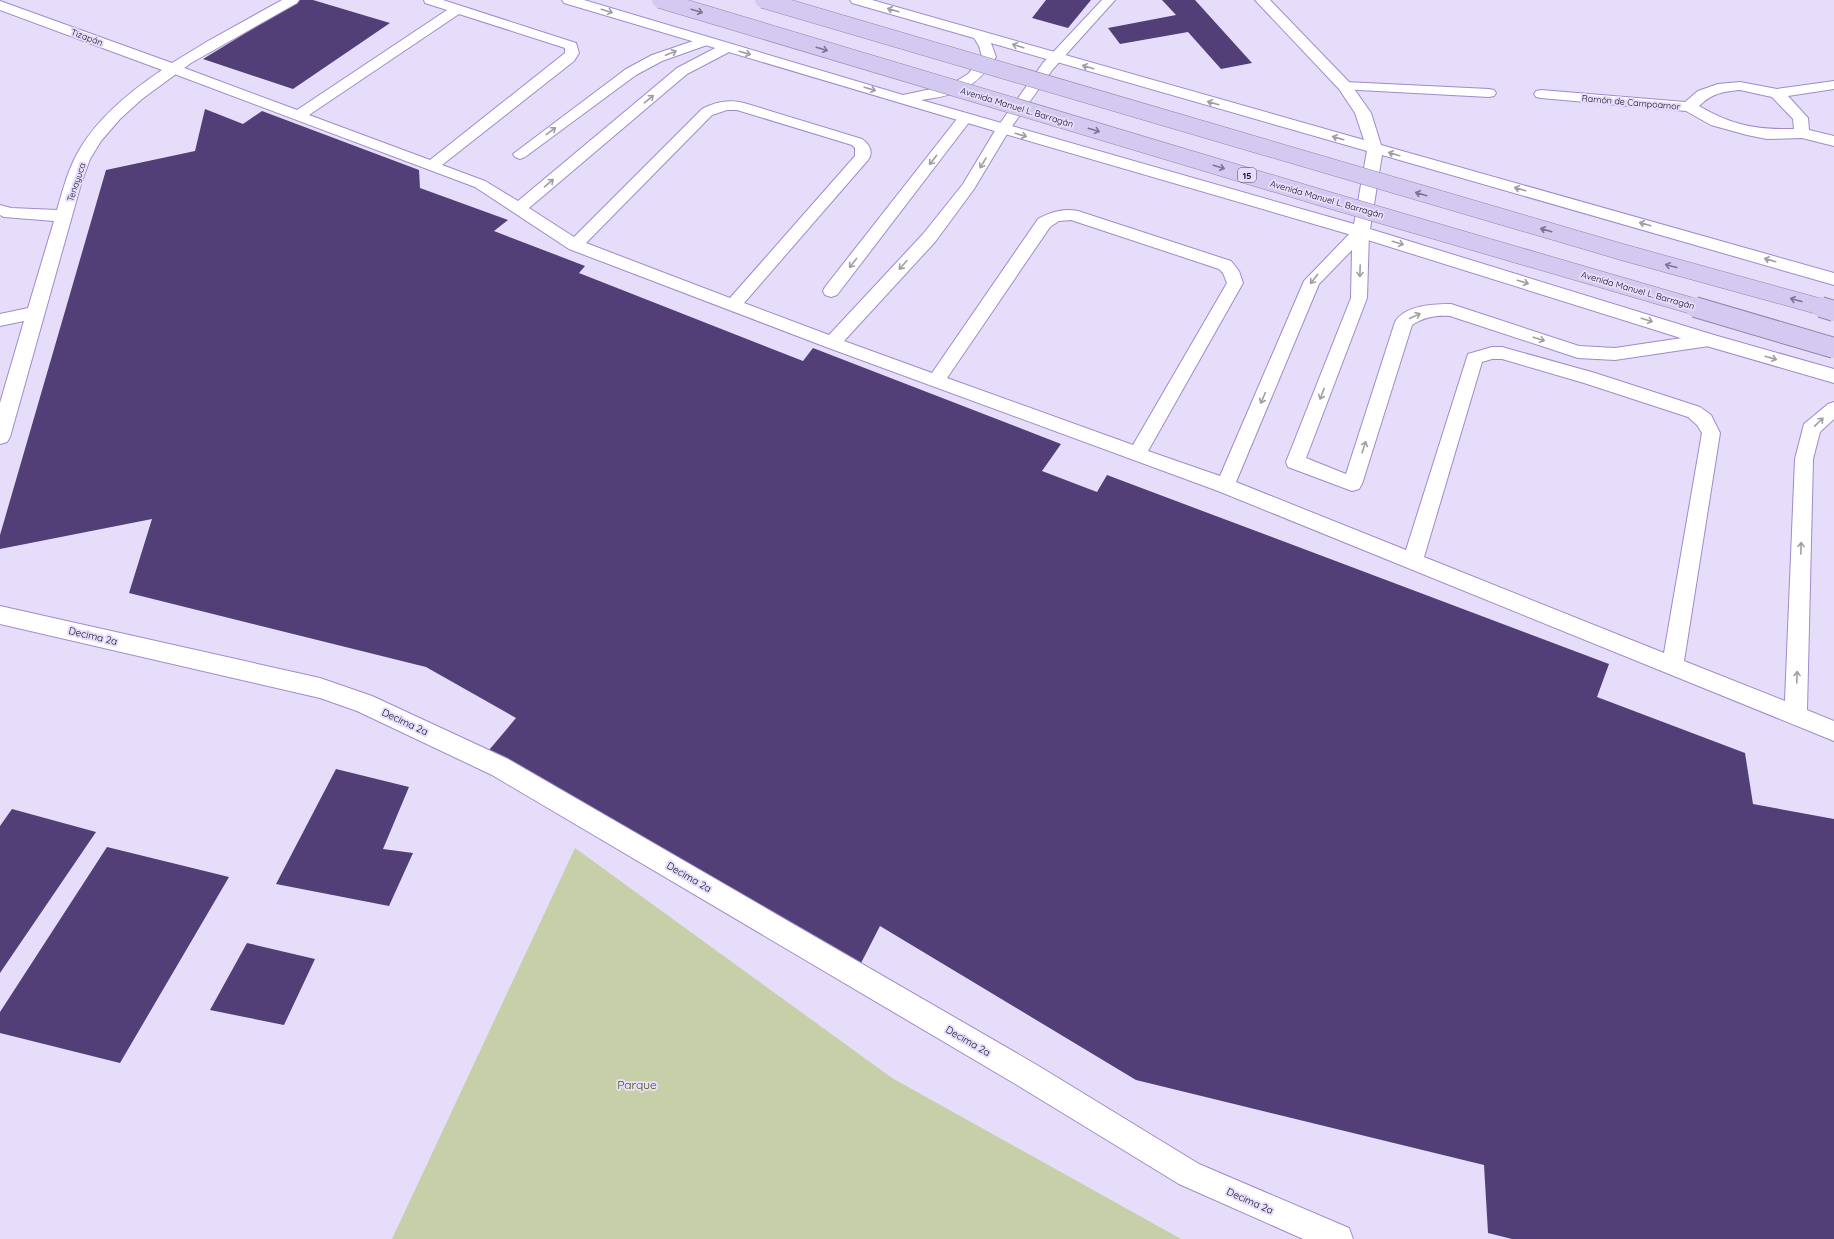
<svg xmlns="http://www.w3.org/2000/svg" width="1834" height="1239" viewBox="0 0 1834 1239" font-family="Quicksand,sans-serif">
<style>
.green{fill:#c6cfa7}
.building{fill:#533f78}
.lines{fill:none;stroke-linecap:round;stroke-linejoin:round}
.lane-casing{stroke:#9f8bcb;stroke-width:2}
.street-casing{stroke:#9f8bcb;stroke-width:2}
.secondary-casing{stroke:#9f8bcb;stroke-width:2}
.lane{fill:#fff;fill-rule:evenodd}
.street{fill:#fff;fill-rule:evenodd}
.secondary{fill:#fff;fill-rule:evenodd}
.highway-bridge-far1-casing{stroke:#9086a8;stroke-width:17;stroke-linecap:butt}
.highway-bridge-casing{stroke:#9086a8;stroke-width:22;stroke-linecap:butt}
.highway-bridge-far1{stroke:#d4c9f0;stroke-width:16}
.highway-bridge{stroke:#d4c9f0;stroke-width:20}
.oneway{stroke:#a09da6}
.oneway2{stroke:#7d7393}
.labels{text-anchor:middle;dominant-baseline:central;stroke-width:4;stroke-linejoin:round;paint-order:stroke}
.far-street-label{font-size:9px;fill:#120a21;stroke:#e5ddf9}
.shield{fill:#e5ddf9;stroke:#514962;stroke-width:1}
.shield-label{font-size:9px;font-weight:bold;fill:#120a21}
.street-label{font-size:10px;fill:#120a21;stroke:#e5ddf9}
.near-park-label{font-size:12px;fill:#485304;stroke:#e5ddf9}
</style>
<rect width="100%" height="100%" fill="#e5ddf9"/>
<path class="green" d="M575 848 892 1078 1181 1239H392Z"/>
<path class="building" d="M300 0H313L390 23 293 89 203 59Z
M1046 0H1091L1068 28 1032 18Z
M1162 0H1195L1252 63 1221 69 1188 32 1120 44 1108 28 1176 15Z
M205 109 243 124 262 111 419 170 420 188 508 220 494 231 585 266 579 273 803 361 813 348 1061 444 1042 471 1097 492 1107 475 1609 664 1597 697 1745 753 1753 804 1834 819V1239H1512L1488 1233 1484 1165 1136 1080 880 926 860 965 484 756 516 718 426 667 129 593 152 519 0 549V535L106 170 195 151Z
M336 769 409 787 383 849 413 853 389 906 276 884Z
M12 809 96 832 0 973V826Z
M107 847 229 877 120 1063 0 1033V1012Z
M247 943 315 959 284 1025 210 1010Z"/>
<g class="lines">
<g class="lane-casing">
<path id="lane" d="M424 0H443L576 43 579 53 574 61 442 165 485 181 518 201 677 68 721 45H731L733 48 731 51 687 74 529 208 574 237 702 109C715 102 729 99 744 103L862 139C869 144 874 152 868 160L744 303 829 335 923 234 963 184 996 129 1043 63 1102 0H1115L1053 69 1010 129 974 189 935 242 844 341 932 373 1038 219C1051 212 1063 208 1078 211L1231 261 1239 271 1243 283 1148 451 1220 476 1304 281 1355 228 1361 227 1367 228 1369 232 1367 298 1306 458 1346 474 1395 322C1405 305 1434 304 1451 304L1579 346 1615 348 1709 334 1715 336 1718 340 1715 344 1709 346 1615 360 1578 358 1450 316C1436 315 1424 317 1412 325L1362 484 1359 489 1352 491 1288 467 1286 462 1351 298 1352 250 1319 284 1236 482 1406 550 1468 354 1492 347H1502L1595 373 1700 407 1711 415 1720 433 1684 661 1785 701 1795 459 1804 424 1828 404 1834 402V419L1820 432 1813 459 1807 710 1834 721V741L1218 491 826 347 569 249 475 187 169 72 167 69 169 66H179L297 110 447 10 425 3ZM459 14 565 48V53L430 160 309 115ZM727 110H737L852 145 855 148V156L730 298 586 243 712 115ZM1071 220 1219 269 1223 273 1227 283 1133 445 947 378 1050 227 1059 221ZM1492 359H1502L1584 383 1688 417 1697 425 1702 433 1664 653 1424 557 1482 362Z
M705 37 710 38 712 41 710 44 662 61 636 75 525 157 520 159 515 157 513 154 626 69 652 55Z
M965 114 970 115 972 118 970 121 837 295 831 297 825 295 823 291 825 287 960 115Z"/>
</g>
<g class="street-casing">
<path id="street" d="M282 0H299L297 3 191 63 142 99 120 119 101 141 90 159 81 184 10 437 7 442 0 444V403L24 321 0 326V314L28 308 54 221 4 217 0 215V205L11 208 57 210C63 189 69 166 81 147 100 116 132 90 162 70L0 10V1L172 63 208 41Z
M1834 81V89L1788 96 1808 118 1809 130 1834 136V146L1802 138 1767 139 1747 135 1711 125 1686 111 1541 98 1536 97 1534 94 1536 91 1541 90 1685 102 1698 91 1718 84 1740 82 1777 89ZM1740 90 1772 97 1793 119 1794 129C1755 130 1732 125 1699 106 1713 93 1721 92 1740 90Z
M1345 82 1489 89 1494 90 1496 93 1494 96 1489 97 1340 89 1338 86 1340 83Z
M0 606 320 678 372 696 508 759 1037 1065 1199 1164 1349 1228 1353 1239H1303L1179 1184 1017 1085 492 775 357 711 320 698 0 624Z"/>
</g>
<g class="secondary-casing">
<path id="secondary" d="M562 0H584L903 95 950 85 968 74 982 57 979 46 974 38 852 3 850 0H872L1364 140 1355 113 1339 89 1255 0H1270L1350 83 1371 113 1381 145 1834 273V285L1382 155 1370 229 1714 335 1834 369V383L1703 345 1355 236 998 132 564 3ZM991 43 1367 151 1354 224 921 100C958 95 975 89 996 57Z"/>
</g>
<use href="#lane" class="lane"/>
<use href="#street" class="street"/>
<use href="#secondary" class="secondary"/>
<g class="highway-bridge-far1-casing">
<path id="highway-bridge-far1" d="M660 0 1332 201 1699 308
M763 0 1622 252 1825 308"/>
</g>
<g class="highway-bridge-casing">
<path id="highway-bridge" d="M1695 307 1834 348
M1821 307 1834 311"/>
</g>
<use href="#highway-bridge-far1" class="highway-bridge-far1"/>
<use href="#highway-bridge" class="highway-bridge"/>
</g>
<defs><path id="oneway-shaft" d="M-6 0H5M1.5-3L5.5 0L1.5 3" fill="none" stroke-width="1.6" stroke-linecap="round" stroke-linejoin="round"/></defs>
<g class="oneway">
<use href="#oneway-shaft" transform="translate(893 10) rotate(-164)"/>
<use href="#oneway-shaft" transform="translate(607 11) rotate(17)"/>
<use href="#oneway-shaft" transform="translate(1018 46) rotate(-163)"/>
<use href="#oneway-shaft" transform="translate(671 53) rotate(-21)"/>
<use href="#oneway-shaft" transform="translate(745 53) rotate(16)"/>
<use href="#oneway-shaft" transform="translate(1088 67) rotate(-164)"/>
<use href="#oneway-shaft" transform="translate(870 89) rotate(16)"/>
<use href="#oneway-shaft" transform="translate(649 99) rotate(-40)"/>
<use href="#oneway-shaft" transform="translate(1213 103) rotate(-164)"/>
<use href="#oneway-shaft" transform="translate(551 131) rotate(-37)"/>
<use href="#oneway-shaft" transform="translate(1021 135) rotate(16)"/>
<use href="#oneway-shaft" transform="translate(1338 138) rotate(-164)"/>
<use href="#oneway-shaft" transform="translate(1394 154) rotate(-164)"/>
<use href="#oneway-shaft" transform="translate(933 160) rotate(128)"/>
<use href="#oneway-shaft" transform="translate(983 163) rotate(121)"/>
<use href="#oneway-shaft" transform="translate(549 183) rotate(-40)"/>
<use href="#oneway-shaft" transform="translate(1520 189) rotate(-164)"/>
<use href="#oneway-shaft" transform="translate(1645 224) rotate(-164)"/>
<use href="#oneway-shaft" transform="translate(1398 243) rotate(17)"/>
<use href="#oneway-shaft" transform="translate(1770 260) rotate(-164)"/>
<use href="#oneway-shaft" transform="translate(853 263) rotate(128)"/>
<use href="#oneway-shaft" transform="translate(903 265) rotate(132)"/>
<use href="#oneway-shaft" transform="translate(1360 271) rotate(92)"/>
<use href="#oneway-shaft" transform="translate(1314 279) rotate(128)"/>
<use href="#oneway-shaft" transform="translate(1523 282) rotate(17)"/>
<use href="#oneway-shaft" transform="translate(1415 316) rotate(-25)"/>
<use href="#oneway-shaft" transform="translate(1647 320) rotate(17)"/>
<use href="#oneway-shaft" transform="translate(1539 339) rotate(18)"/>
<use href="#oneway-shaft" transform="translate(1771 358) rotate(16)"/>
<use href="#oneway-shaft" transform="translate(1322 394) rotate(111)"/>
<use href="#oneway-shaft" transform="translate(1263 398) rotate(113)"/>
<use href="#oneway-shaft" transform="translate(1819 422) rotate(-44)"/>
<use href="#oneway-shaft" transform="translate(1364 447) rotate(-72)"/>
<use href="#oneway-shaft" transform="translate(1801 548) rotate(-88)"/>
<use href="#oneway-shaft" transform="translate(1797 677) rotate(-88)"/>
</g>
<g class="oneway2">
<use href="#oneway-shaft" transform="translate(697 11) rotate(17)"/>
<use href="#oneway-shaft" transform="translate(822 49) rotate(17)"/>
<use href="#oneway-shaft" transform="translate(1094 130) rotate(17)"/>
<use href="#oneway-shaft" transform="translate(1219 167) rotate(17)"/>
<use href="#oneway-shaft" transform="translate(1421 194) rotate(-164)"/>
<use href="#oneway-shaft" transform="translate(1546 230) rotate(-164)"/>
<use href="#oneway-shaft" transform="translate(1671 266) rotate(-165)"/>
<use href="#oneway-shaft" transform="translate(1796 300) rotate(-165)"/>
</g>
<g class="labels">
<g class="far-street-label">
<text transform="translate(87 37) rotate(20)">Tizapán</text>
<text transform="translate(1631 102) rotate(5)">Ramón de Campoamor</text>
<text transform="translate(1017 107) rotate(17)">Avenida Manuel L. Barragán</text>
<text transform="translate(76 182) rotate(-71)">Tenayuca</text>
<text transform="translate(1327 199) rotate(16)">Avenida Manuel L. Barragán</text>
<text transform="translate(1638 290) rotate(16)">Avenida Manuel L. Barragán</text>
</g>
<rect class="shield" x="1238" y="168" width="18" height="14" rx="3"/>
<g class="shield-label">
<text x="1247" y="175">15</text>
</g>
<g class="street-label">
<text transform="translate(93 636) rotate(13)">Decima 2a</text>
<text transform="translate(405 722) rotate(25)">Decima 2a</text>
<text transform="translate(689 877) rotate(30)">Decima 2a</text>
<text transform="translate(968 1041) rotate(30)">Decima 2a</text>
<text transform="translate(1250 1201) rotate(24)">Decima 2a</text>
</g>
<g class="near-park-label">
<text x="637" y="1084">Parque</text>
</g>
</g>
</svg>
